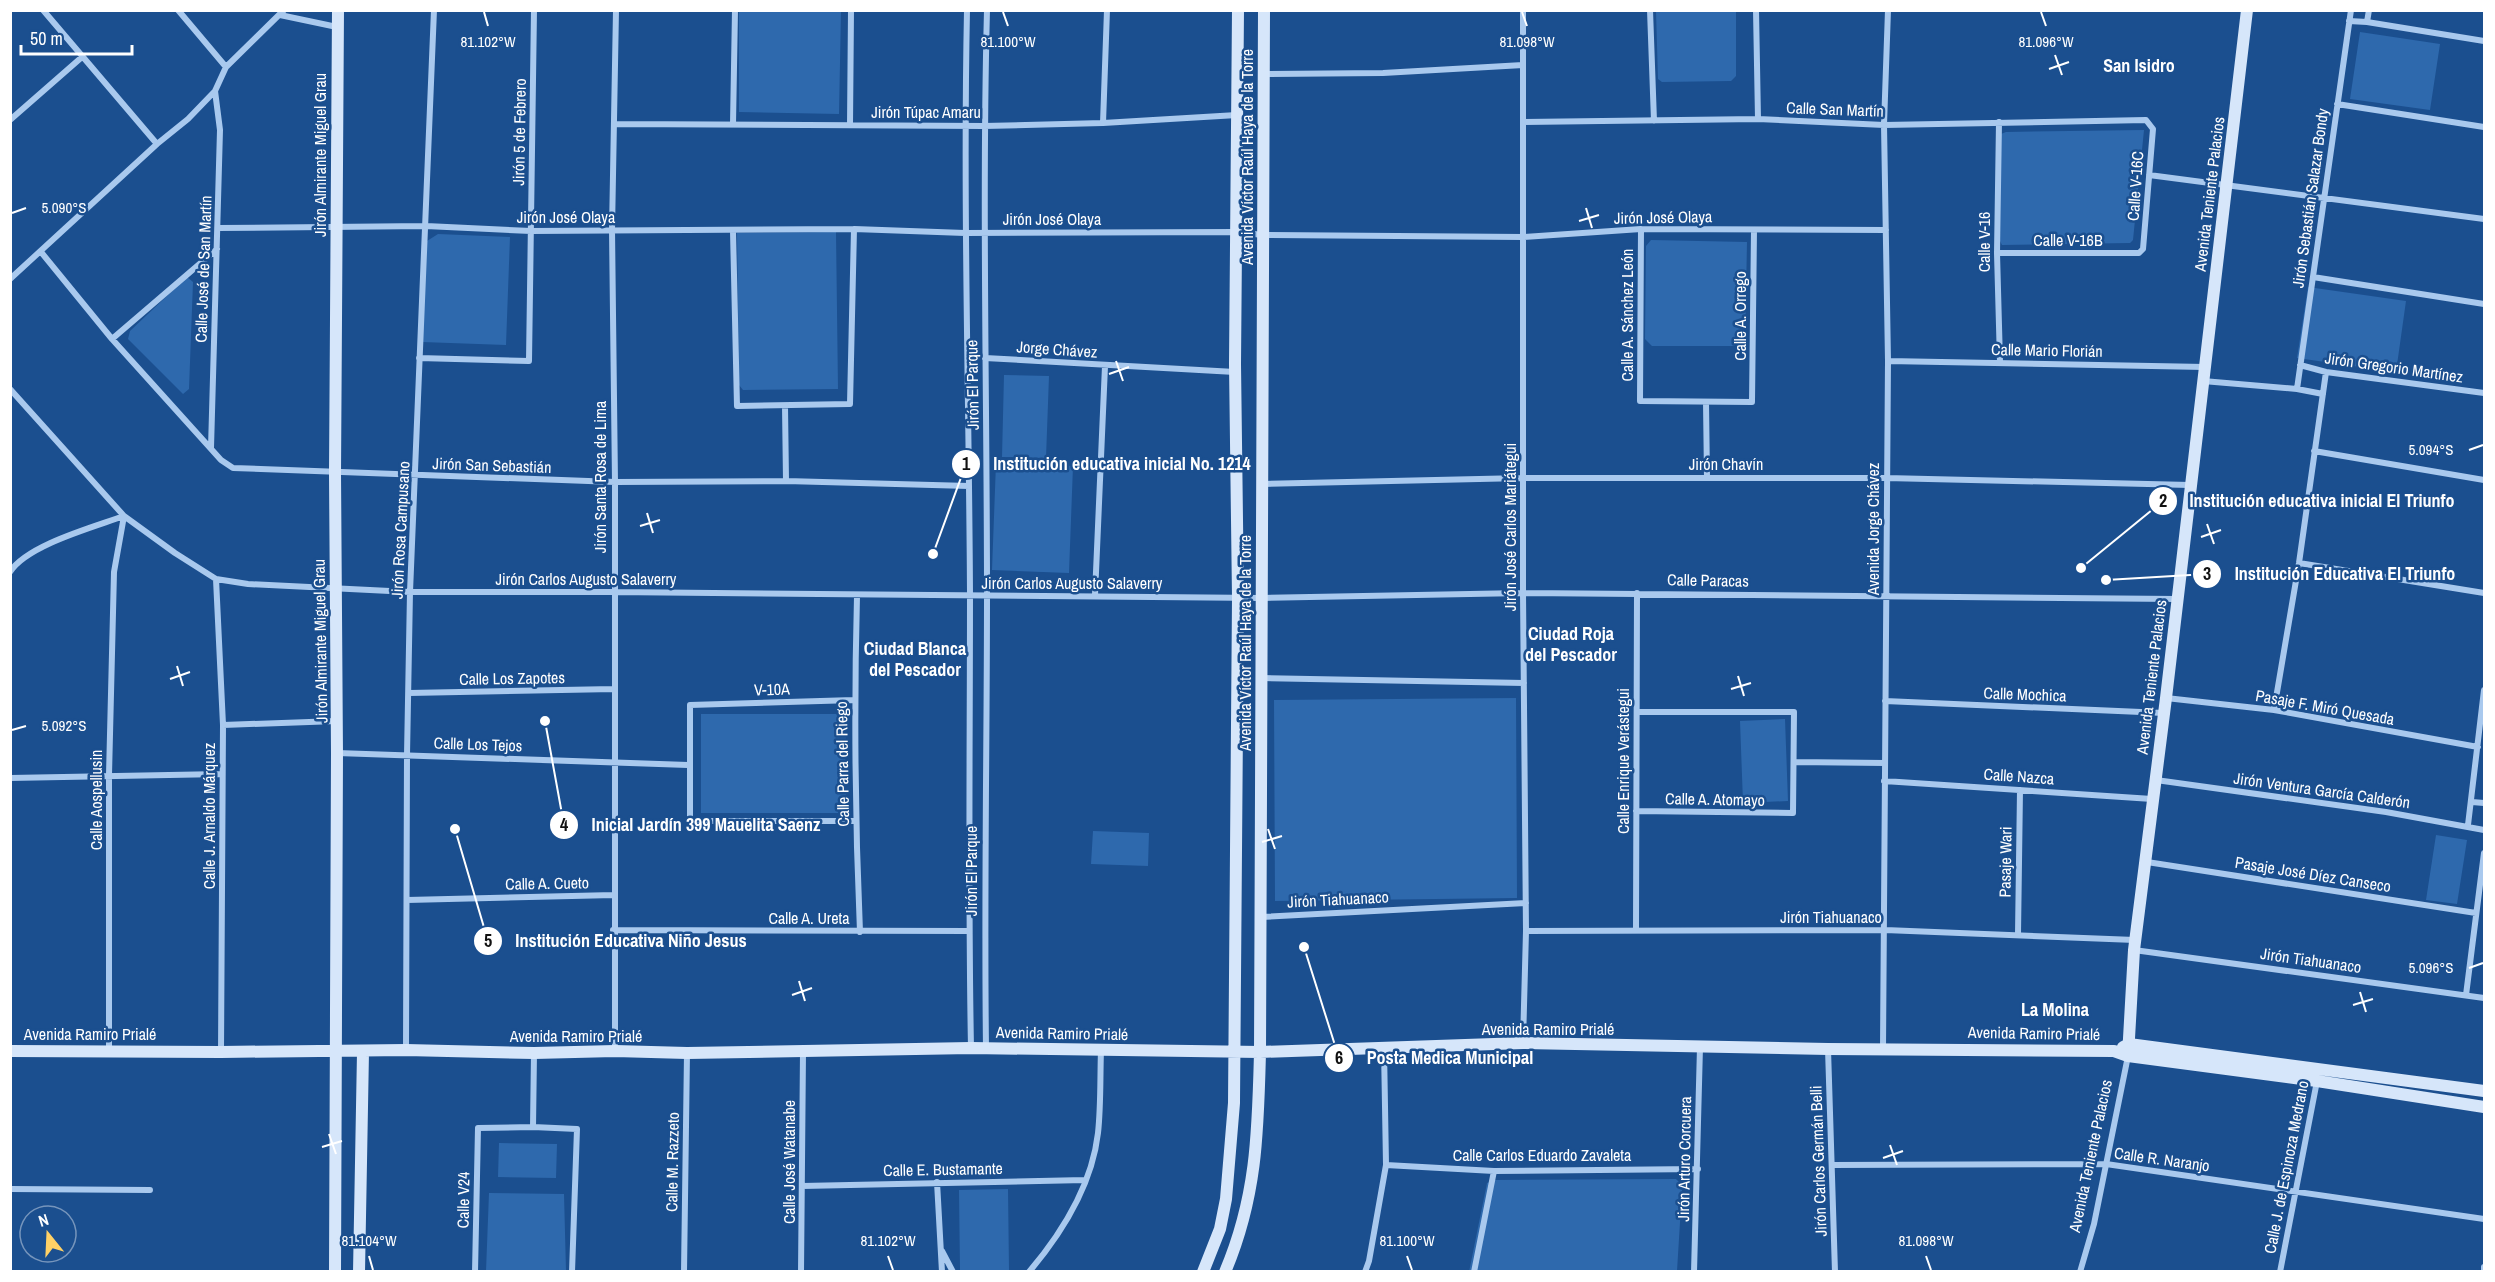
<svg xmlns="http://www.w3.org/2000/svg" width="2495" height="1282" viewBox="0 0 2495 1282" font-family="'Archivo Narrow',sans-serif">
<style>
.green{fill:#2e69ad}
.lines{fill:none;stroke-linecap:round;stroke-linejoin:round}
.street{stroke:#a9c9ee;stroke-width:6}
.secondary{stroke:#d6e6fa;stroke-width:12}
.ticks{fill:none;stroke:#fff;stroke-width:2}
.labels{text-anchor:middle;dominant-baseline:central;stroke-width:5;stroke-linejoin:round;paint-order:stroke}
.street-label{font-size:16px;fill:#fff;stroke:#1b4f8f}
.neighbourhood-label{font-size:18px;font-weight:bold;fill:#fff;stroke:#1b4f8f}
.ticks-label{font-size:15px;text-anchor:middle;fill:#fff;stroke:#1b4f8f;stroke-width:5;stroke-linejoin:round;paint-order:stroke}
.leader{fill:none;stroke:#fff;stroke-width:2}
.callout-dot{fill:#fff;stroke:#1b4f8f;stroke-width:2}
.mark-label{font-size:18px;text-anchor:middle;font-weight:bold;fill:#111}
.callout-label{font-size:18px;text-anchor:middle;font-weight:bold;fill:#fff;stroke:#1b4f8f;stroke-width:5;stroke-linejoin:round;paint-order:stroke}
</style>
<rect width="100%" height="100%" fill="#1b4f8f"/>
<path class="green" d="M739 11H841L839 114 739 112Z
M1656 11H1736V76L1731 81 1662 82 1658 79Z
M2360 32 2440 44 2430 110 2350 99Z
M2144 130 2133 240 2130 243 2002 245 2000 241 2001 134 2006 132Z
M836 232 838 389 743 390 739 385 737 233Z
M438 234 510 237 506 345 422 342 427 241Z
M1651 240 1747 242 1745 346H1652L1645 339 1646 246Z
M187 277 193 282 189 389 183 394 128 339 130 331Z
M2308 287 2406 301 2396 372 2297 358Z
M1004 375 1049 376 1046 458 1002 457Z
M996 463 1073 466 1069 573 992 570Z
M1516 698 1517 898 1275 901 1274 700Z
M701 714H846V813H701Z
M1785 719 1788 801 1743 803 1740 721Z
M1093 831 1149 833 1148 866 1091 864Z
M2436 835 2467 840 2457 904 2426 900Z
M499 1143 557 1144 556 1178 498 1177Z
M1676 1179 1681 1184 1682 1190 1677 1271 1469 1272 1487 1183 1495 1180Z
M1008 1189 1009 1270H960L959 1190Z
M489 1193 564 1194 566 1271H486Z"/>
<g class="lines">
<path class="street" d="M43 10 157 144
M178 10 226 67
M967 10C963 205 969 399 970 594 970 745 968 896 971 1048
M1523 10V593L1526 931 1523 1043
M1650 10 1654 121
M1756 10 1758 119
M280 15 337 27
M2349 21 2367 22 2484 41
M2367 22 2369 10
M1263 74 1383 73 1523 65
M2337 104 2484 127
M10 120 82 57
M1524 122 1758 119 1884 125 2146 120 2153 129 2143 249 2139 253H1997
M1999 122 1997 253 2000 362
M1103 123 1107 10
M615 124 984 126 1103 123 1237 115
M733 124 735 10
M850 125 851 10
M2149 175 2484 219
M218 228 426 226 531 231 854 229 965 233 1236 232 1263 235 1523 237 1641 229 1886 230
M1641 229 1640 401 1752 402 1754 230
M733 231 737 406 850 404 854 229
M41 252 112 339 221 460 233 468 615 482 786 481 969 486
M2313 277 2484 304
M10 279 157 144 188 119 215 91 226 67 284 10
M112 339 217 249
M419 358 529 361 534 10
M985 358 1235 372
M1888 361 2205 367
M2300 365 2326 372 2484 393
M2203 381 2297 389 2323 394
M10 389 124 516 175 553 216 579 248 584 410 592H613L1261 598 1523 593 2177 599
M2297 389 2351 10
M1706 402 1707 478
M785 406 786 481
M211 448 220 130 215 91
M2314 451 2484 480
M1262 484 1523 478H1886L2190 485
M2299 563 2484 593
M10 572C27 545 94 527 124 516
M216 579 223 725 221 1052
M1095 595 1105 366
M857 596C854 708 855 819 860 932
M1262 678 1524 683
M409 693 614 689
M2166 698 2274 710 2478 747
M854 700 690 705V821H856
M1885 701 2164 713
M2274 710 2299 563 2326 372
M223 725 337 721
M337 753 688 765
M1794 762 1885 763
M10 778 222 774
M2156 780 2386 812 2484 830
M1884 781 2152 799
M2472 802 2484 803
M1636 811 1793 813 1794 712H1637
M2468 825 2484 690
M2147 862 2476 913
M407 900 614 895
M1261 917 1526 903
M613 930 969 931
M1636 930 1637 593
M1526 931 1885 930 2135 940
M2018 934 2020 790
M2134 950 2484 998
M2466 995 2484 853
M986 1048C984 897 987 745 987 594 987 400 982 205 987 10
M1883 1048 1888 361 1884 125 1888 10
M1828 1049 1835 1272
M109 1050V775L114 572 124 516
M406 1050 407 755 410 592 434 10
M615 1051V482L612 230 616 10
M533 1127 534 1053
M1386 1165 1494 1171 1698 1169
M1832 1165 2106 1164 2484 1219
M937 1182 942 1272
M802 1186 1085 1180
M10 1189 150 1190
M942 1251 953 1272
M475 1272 478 1128 533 1127 577 1129 572 1272
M684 1272 687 1053
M801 1272 803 1052
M1029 1272C1062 1233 1092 1185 1098 1133 1101 1106 1100 1078 1101 1050
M1365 1272 1369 1261 1386 1165 1384 1048
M1474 1272 1494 1171
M1694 1272 1700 1047
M2080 1272 2094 1224 2128 1056
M2280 1272 2317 1081
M2484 1272V1267"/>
<path class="secondary" d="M2123 1047 2129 1044 2484 1091
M10 1051 221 1052 406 1050 534 1053 615 1051 687 1053 971 1048 1260 1052 1523 1043 1828 1049 2114 1051 2128 1056 2317 1081 2484 1107
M2128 1056 2134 950 2166 698 2247 10
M335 1272 337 753 335 473 338 10
M359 1272 363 1052
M1203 1272 1220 1229 1226 1199 1234 1103 1238 598 1235 364 1238 10
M1225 1272C1257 1197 1258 1131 1260 1052L1264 10"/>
</g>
<path class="ticks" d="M484 12 488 26M1003 12 1008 26M1522 12 1527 26M2041 12 2046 26M2055 55 2062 75M2049 69 2069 62M1586 208 1592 228M12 213 26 208M1579 221 1599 215M1116 361 1123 381M1109 374 1129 367M2469 450 2483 445M647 513 653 533M2207 524 2214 544M640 526 660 520M2201 537 2221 530M177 666 183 686M1738 676 1744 696M170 679 190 672M1731 689 1751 683M12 730 26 726M1268 829 1275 849M1262 842 1282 836M2469 968 2483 963M799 981 805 1001M2360 992 2366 1012M792 995 812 988M2353 1005 2373 999M329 1134 336 1154M1890 1145 1897 1165M322 1147 342 1141M1883 1158 1903 1151M369 1256 373 1270M888 1256 893 1270M1407 1256 1412 1270M1926 1256 1931 1270"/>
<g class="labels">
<g class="street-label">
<text transform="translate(1835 109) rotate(2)">Calle San Martín</text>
<text x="926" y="112">Jirón Túpac Amaru</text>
<text transform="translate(519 132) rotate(-89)">Jirón 5 de Febrero</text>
<text transform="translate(320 155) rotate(-90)">Jirón Almirante Miguel Grau</text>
<text transform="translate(1247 157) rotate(-90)">Avenida Víctor Raúl Haya de la Torre</text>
<text transform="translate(2135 186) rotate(-86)">Calle V-16C</text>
<text transform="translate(2209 194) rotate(-83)">Avenida Teniente Palacios</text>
<text transform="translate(2310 198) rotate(-82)">Jirón Sebastián Salazar Bondy</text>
<text x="566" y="217">Jirón José Olaya</text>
<text transform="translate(1663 217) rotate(-1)">Jirón José Olaya</text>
<text x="1052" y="219">Jirón José Olaya</text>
<text x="2068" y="240">Calle V-16B</text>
<text transform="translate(1984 242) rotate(-90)">Calle V-16</text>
<text transform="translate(203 269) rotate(-88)">Calle José de San Martín</text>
<text transform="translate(1627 315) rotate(-90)">Calle A. Sánchez León</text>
<text transform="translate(1740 316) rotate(-90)">Calle A. Orrego</text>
<text transform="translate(1057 349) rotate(4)">Jorge Chávez</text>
<text transform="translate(2047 350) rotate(1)">Calle Mario Florián</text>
<text transform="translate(2394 367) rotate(8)">Jirón Gregorio Martínez</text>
<text transform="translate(972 385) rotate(-91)">Jirón El Parque</text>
<text x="1726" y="464">Jirón Chavín</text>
<text transform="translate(492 465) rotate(2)">Jirón San Sebastián</text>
<text transform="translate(600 477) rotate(-90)">Jirón Santa Rosa de Lima</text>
<text transform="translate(1510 527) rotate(-90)">Jirón José Carlos Mariátegui</text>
<text transform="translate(1873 529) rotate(-90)">Avenida Jorge Chávez</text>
<text transform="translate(400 530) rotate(-87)">Jirón Rosa Campusano</text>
<text x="586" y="579">Jirón Carlos Augusto Salaverry</text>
<text transform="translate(1708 580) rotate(1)">Calle Paracas</text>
<text x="1072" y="583">Jirón Carlos Augusto Salaverry</text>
<text transform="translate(320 641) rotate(-91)">Jirón Almirante Miguel Grau</text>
<text transform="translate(1245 643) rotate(-90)">Avenida Víctor Raúl Haya de la Torre</text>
<text transform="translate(2151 677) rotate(-83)">Avenida Teniente Palacios</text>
<text transform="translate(512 678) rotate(-1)">Calle Los Zapotes</text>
<text transform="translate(772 689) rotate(-2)">V-10A</text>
<text transform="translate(2025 694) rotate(2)">Calle Mochica</text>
<text transform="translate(2325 707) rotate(10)">Pasaje F. Miró Quesada</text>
<text transform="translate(478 744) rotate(2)">Calle Los Tejos</text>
<text transform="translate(1623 761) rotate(-90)">Calle Enrique Verástegui</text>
<text transform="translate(842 764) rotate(-91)">Calle Parra del Riego</text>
<text transform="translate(2019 776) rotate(4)">Calle Nazca</text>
<text transform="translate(2322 790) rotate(8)">Jirón Ventura García Calderón</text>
<text transform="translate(1715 799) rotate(1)">Calle A. Atomayo</text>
<text transform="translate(96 800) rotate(-90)">Calle Aospellusin</text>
<text transform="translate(209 816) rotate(-90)">Calle J. Arnaldo Márquez</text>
<text transform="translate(2005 862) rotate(-89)">Pasaje Wari</text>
<text transform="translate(971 871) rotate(-90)">Jirón El Parque</text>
<text transform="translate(2313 874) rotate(9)">Pasaje José Díez Canseco</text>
<text transform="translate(547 883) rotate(-1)">Calle A. Cueto</text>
<text transform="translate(1338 899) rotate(-3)">Jirón Tiahuanaco</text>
<text x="1831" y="917">Jirón Tiahuanaco</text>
<text x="809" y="918">Calle A. Ureta</text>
<text transform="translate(2311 960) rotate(8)">Jirón Tiahuanaco</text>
<text x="1548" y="1029">Avenida Ramiro Prialé</text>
<text transform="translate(1062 1033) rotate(1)">Avenida Ramiro Prialé</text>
<text transform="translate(2034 1033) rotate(1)">Avenida Ramiro Prialé</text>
<text x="90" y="1034">Avenida Ramiro Prialé</text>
<text x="576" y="1036">Avenida Ramiro Prialé</text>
<text x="1542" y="1155">Calle Carlos Eduardo Zavaleta</text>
<text transform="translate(2090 1156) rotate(-78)">Avenida Teniente Palacios</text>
<text transform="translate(1684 1159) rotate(-89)">Jirón Arturo Corcuera</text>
<text transform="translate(2162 1159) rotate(8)">Calle R. Naranjo</text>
<text transform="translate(1818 1161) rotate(-92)">Jirón Carlos Germán Belli</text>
<text transform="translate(672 1162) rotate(-89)">Calle M. Razzeto</text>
<text transform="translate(789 1162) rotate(-90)">Calle José Watanabe</text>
<text transform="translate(2286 1167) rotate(-79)">Calle J. de Espinoza Medrano</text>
<text transform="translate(943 1169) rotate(-1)">Calle E. Bustamante</text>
<text transform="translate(463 1200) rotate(-89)">Calle V24</text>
</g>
<g class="neighbourhood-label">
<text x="2139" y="65">San Isidro</text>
<text x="1571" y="633">Ciudad Roja<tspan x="1571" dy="21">del Pescador</tspan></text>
<text x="915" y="648">Ciudad Blanca<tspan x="915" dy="21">del Pescador</tspan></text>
<text x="2055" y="1009">La Molina</text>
</g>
</g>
<g class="ticks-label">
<text x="488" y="47">81.102°W</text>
<text x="1008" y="47">81.100°W</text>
<text x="1527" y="47">81.098°W</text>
<text x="2046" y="47">81.096°W</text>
<text x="64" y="213">5.090°S</text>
<text x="2431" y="455">5.094°S</text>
<text x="64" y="731">5.092°S</text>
<text x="2431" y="973">5.096°S</text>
<text x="369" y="1246">81.104°W</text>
<text x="888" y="1246">81.102°W</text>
<text x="1407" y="1246">81.100°W</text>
<text x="1926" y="1246">81.098°W</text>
</g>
<path class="leader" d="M933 554L966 464M2081 568L2163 501M2106 580L2207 574M545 721L564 825M455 829L488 941M1304 947L1339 1058"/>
<g class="callout-dot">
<circle cx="933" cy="554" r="6"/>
<circle cx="2081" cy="568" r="6"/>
<circle cx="2106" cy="580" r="6"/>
<circle cx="545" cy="721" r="6"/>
<circle cx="455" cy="829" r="6"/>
<circle cx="1304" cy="947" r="6"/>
<circle cx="966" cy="464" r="15"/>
<circle cx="2163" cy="501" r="15"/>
<circle cx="2207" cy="574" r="15"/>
<circle cx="564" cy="825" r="15"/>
<circle cx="488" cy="941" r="15"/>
<circle cx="1339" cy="1058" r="15"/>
</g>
<g class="mark-label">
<text x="966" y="470">1</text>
<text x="2163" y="507">2</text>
<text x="2207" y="580">3</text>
<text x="564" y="831">4</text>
<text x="488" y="947">5</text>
<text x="1339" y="1064">6</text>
</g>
<g class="callout-label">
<text x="1122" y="470">Institución educativa inicial No. 1214</text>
<text x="2322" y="507">Institución educativa inicial El Triunfo</text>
<text x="2345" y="580">Institución Educativa El Triunfo</text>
<text x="706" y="831">Inicial Jardín 399 Mauelita Saenz</text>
<text x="631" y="947">Institución Educativa Niño Jesus</text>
<text x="1450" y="1064">Posta Medica Municipal</text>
</g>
<rect width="2495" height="1282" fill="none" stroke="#ffffff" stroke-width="24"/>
<g transform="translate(48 1234) rotate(342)"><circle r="28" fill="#1b4f8f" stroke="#7695bc" stroke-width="1.5"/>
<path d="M0-4.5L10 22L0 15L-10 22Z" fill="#ffd166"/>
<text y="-9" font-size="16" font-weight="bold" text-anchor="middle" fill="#ffffff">N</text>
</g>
<path d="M21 45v9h111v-9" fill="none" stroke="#ffffff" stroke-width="3"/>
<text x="30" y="45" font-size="18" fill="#ffffff" stroke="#1b4f8f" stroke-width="4.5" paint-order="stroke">50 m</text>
</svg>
